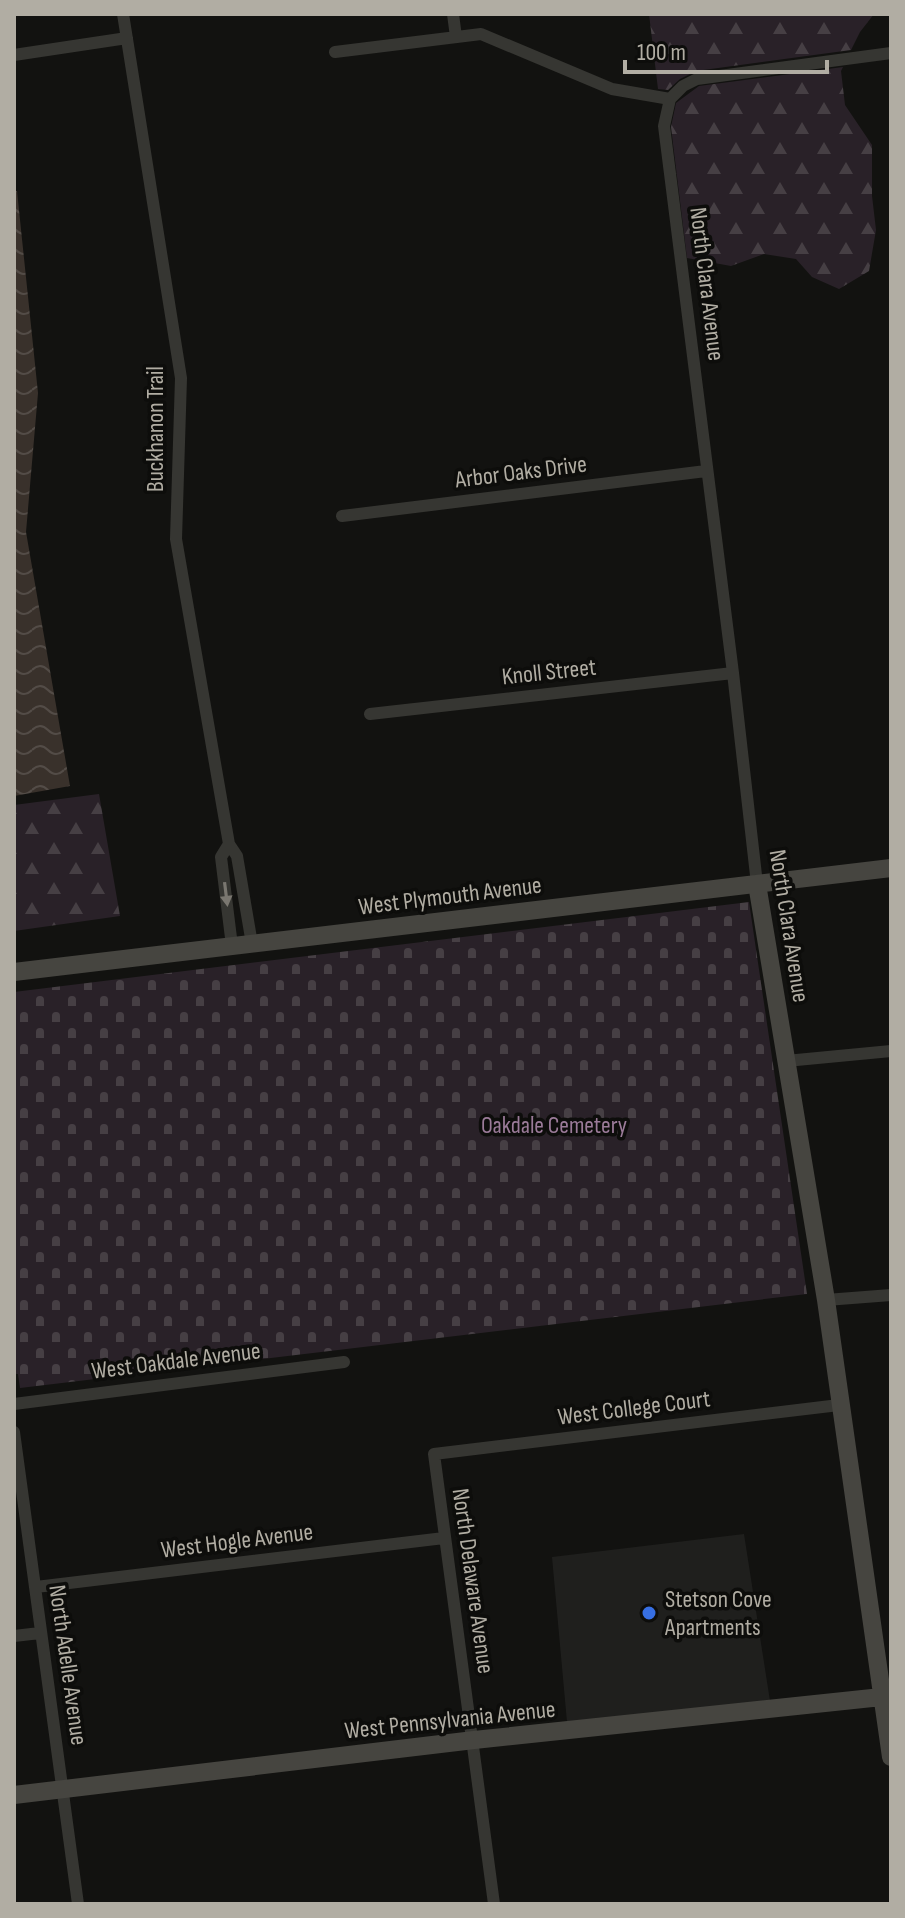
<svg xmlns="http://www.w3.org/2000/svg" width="905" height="1918" viewBox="0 0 905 1918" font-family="'Sofia Sans Condensed',sans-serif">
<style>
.built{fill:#1f1f1d}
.forest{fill:url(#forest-firs)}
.cemetery{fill:url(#cemetery-stones)}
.water{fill:url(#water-waves)}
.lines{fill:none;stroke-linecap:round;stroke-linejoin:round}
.street{stroke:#363632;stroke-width:12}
.secondary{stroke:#464540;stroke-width:18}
.oneway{fill:#7a7770}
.poi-dot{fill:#376fe3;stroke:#0d0d0b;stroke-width:3}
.labels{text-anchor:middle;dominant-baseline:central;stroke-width:7;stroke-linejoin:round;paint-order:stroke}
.street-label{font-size:24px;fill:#b1ada3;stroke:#0d0d0b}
.park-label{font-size:24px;fill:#9b7b99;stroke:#0d0d0b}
.poi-label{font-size:24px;fill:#b1ada3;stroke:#0d0d0b;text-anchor:start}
</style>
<defs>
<pattern id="forest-firs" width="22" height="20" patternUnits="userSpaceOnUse" patternTransform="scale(2)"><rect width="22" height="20" fill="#292128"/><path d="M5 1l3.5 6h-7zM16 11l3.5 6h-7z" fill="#463f44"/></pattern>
<pattern id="cemetery-stones" width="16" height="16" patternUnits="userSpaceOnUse" patternTransform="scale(2)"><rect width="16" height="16" fill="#292128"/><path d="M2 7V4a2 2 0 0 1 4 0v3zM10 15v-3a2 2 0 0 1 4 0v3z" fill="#463f44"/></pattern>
<pattern id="water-waves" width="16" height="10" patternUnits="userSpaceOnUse" patternTransform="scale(2)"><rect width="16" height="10" fill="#39312b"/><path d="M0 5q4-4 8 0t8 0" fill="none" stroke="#534c47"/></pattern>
</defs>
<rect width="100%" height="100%" fill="#121210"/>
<path class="built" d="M744 1534 770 1701 567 1722 552 1557Z"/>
<path class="forest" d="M649 14H874L860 32 851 50 696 71 680 79 668 90 658 89Z
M843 67 841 71 845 105 872 145V196L876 230 869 271 839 289 812 277 796 259 764 254 731 266 687 258 671 127 676 103 699 86Z
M99 794 120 916 14 931V805Z"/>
<path class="cemetery" d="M749 902 807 1294 20 1388 18 1374H14V992Z"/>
<path class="water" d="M17 191 38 393 26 532 70 786 14 796V192Z"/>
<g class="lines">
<path class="street" d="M123 14 181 378 176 539 229 844 237 856 252 944
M453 14 456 37
M335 52 481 34 612 89 670 99
M14 55 127 38
M670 99 664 126 733 673 757 884
M670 99 683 86 697 79 891 53
M342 516 706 471
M370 714 733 673
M229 844 221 857 232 946
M786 1061 891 1051
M826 1300 891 1295
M14 1404 344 1362
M14 1432 78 1904
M36 1587 444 1538
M14 1636 40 1633
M494 1904 434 1454 839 1405"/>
<path class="secondary" d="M757 884 826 1300 891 1757
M14 972 891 868
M14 1795 474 1740 891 1696"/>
</g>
<defs><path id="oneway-solid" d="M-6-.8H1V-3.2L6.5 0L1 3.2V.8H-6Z" transform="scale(2)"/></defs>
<use class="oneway" href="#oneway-solid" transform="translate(226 894) rotate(83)"/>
<circle class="poi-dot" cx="649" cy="1613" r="8"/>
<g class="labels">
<g class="street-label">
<text transform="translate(707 284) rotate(83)">North Clara Avenue</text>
<text transform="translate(155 429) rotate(-90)">Buckhanon Trail</text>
<text transform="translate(521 472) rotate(-7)">Arbor Oaks Drive</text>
<text transform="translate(549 672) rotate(-6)">Knoll Street</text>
<text transform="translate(450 896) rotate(-7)">West Plymouth Avenue</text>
<text transform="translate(789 926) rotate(81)">North Clara Avenue</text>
<text transform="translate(176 1361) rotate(-7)">West Oakdale Avenue</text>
<text transform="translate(634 1408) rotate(-7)">West College Court</text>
<text transform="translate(237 1541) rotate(-7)">West Hogle Avenue</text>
<text transform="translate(473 1581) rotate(82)">North Delaware Avenue</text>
<text transform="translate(68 1665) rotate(82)">North Adelle Avenue</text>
<text transform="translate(450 1720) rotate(-6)">West Pennsylvania Avenue</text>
</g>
<g class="park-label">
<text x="554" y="1125">Oakdale Cemetery</text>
</g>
<g class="poi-label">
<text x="665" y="1599">Stetson Cove<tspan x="665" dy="28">Apartments</tspan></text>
</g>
</g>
<rect width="905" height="1918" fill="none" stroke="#b1ada3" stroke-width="32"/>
<path d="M625 60v12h202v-12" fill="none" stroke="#b1ada3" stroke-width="4"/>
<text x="637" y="60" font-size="24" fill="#b1ada3" stroke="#0d0d0b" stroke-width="6" paint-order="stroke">100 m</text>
</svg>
